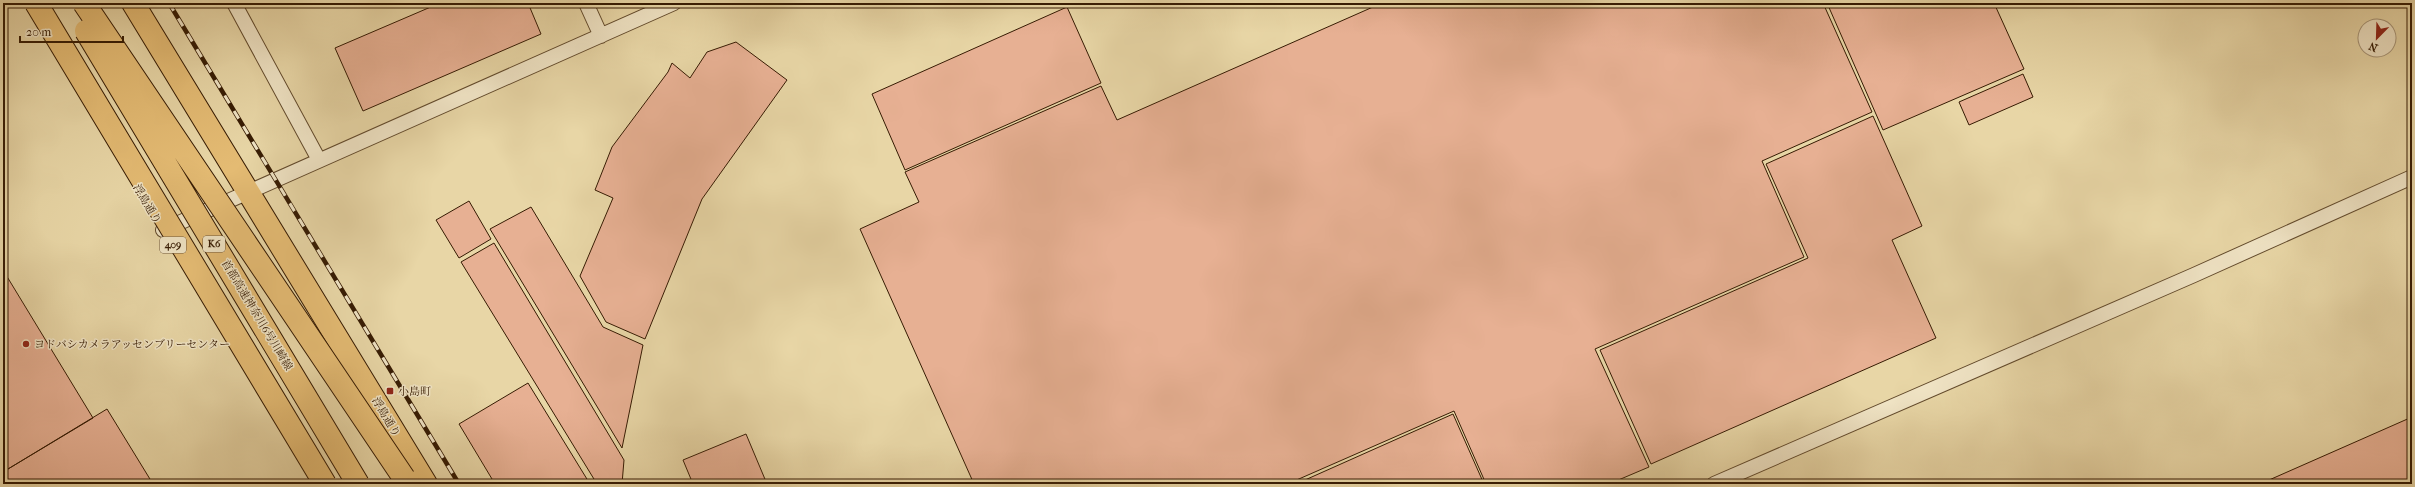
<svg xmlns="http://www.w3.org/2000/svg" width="2415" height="487" viewBox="0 0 2415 487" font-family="'IM FELL French Canon','Noto Serif JP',serif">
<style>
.building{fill:#e7b093;stroke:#361b03}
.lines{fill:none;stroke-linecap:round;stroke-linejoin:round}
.lane-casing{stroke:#624a2c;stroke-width:16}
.highway-casing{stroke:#361b03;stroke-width:24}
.lane{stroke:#f0e4c5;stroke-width:14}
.highway{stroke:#e4bb73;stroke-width:22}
.rail-casing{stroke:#361b03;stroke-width:4.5}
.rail{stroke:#f0e4c5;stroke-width:3;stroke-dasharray:9;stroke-linecap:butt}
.highway-bridge-casing{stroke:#361b03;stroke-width:24;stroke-linecap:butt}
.highway-bridge{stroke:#e4bb73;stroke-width:22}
.poi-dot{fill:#8f2418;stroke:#f0e4c5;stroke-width:1.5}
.labels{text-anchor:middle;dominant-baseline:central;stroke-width:3;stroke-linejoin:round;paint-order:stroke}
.shield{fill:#f0e4c5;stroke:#6e573d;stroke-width:1}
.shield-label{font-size:10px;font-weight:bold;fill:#361b03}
.street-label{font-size:11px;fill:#361b03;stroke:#f0e4c5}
.poi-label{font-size:11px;fill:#361b03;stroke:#f0e4c5;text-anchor:start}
</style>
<rect width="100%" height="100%" fill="#e8d6a6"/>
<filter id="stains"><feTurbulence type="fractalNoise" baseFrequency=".005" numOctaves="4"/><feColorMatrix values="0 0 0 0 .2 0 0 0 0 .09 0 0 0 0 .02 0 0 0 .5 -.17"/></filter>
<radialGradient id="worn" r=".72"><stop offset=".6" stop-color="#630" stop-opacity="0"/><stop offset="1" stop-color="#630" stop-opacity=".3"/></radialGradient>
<path class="building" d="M440 3H528L541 34 363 111 335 48Z
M1382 3H1823L1872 112 1762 161 1804 257 1595 349 1649 467 1609 484H1486L1454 411 1292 482 1293 484H974L860 229 919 202 905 172 1101 86 1117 120Z
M1827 3H1994L2024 69 1883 130Z
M1067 7 1101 83 905 170 872 94Z
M736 42 787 80 702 199 645 339 606 322 580 276 613 198 595 190 612 147 668 72 672 63 690 78 707 52Z
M2023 74 2033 97 1969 125 1959 102Z
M1873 116 1922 226 1892 240 1936 338 1651 464 1600 350 1808 258 1766 164Z
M469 201 491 239 459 258 436 220Z
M531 207 603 327 643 345 622 448 490 229Z
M494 243 624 460 622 484H597L461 262Z
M3 270 93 418 3 472Z
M528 383 590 484H495L459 424Z
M107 409 153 484H3V472Z
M1453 414 1484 484H1296Z
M2412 417V484H2260Z
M746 434 767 484H693L683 460Z"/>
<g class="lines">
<g class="lane-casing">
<path id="lane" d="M234 3 319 160
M586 3 601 36
M163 230 674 3
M1714 484 2194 275 2412 177"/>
</g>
<g class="highway-casing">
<path id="highway" d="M133 3 426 484"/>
</g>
<use href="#lane" class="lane"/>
<use href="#highway" class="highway"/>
<g class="rail-casing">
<path id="rail" d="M169 3 459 484"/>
</g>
<use href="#rail" class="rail"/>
<g class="highway-bridge-casing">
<path id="highway-bridge" d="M36 3 325 484
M84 3 404 478
M86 31 358 484"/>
</g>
<use href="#highway-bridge" class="highway-bridge"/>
</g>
<g class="poi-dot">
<circle cx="26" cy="344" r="4"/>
<rect x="386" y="387" width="8" height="8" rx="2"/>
</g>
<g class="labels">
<g class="shield">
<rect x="203" y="236" width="22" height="16" rx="3"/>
<rect x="160" y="237" width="26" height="16" rx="3"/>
</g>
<g class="shield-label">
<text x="214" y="244">K6</text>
<text x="173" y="245">409</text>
</g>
<g class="street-label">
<text transform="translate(147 204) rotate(59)">浮島通り</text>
<text transform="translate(257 315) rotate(59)">首都高速神奈川6号川崎線</text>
<text transform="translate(386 417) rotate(59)">浮島通り</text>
</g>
<g class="poi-label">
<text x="34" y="344">ヨドバシカメラアッセンブリーセンター</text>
<text x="398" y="391">小島町</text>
</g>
</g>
<rect width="2415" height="487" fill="none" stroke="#e8d6a6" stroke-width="16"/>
<rect x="4" y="4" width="2407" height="479" fill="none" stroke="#361b03" stroke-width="2"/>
<rect x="8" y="8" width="2399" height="471" fill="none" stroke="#361b03"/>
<g transform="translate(2377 38) rotate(203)"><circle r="19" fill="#f0e4c5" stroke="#a69477"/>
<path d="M0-3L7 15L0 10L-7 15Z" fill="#8f2418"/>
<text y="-6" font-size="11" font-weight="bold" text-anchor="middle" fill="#361b03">N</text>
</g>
<path d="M20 36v6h103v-6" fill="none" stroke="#361b03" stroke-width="2"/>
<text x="26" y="36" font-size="12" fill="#361b03" stroke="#f0e4c5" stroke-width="3" paint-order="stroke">20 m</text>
<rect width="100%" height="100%" filter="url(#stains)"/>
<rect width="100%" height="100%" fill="url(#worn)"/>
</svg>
